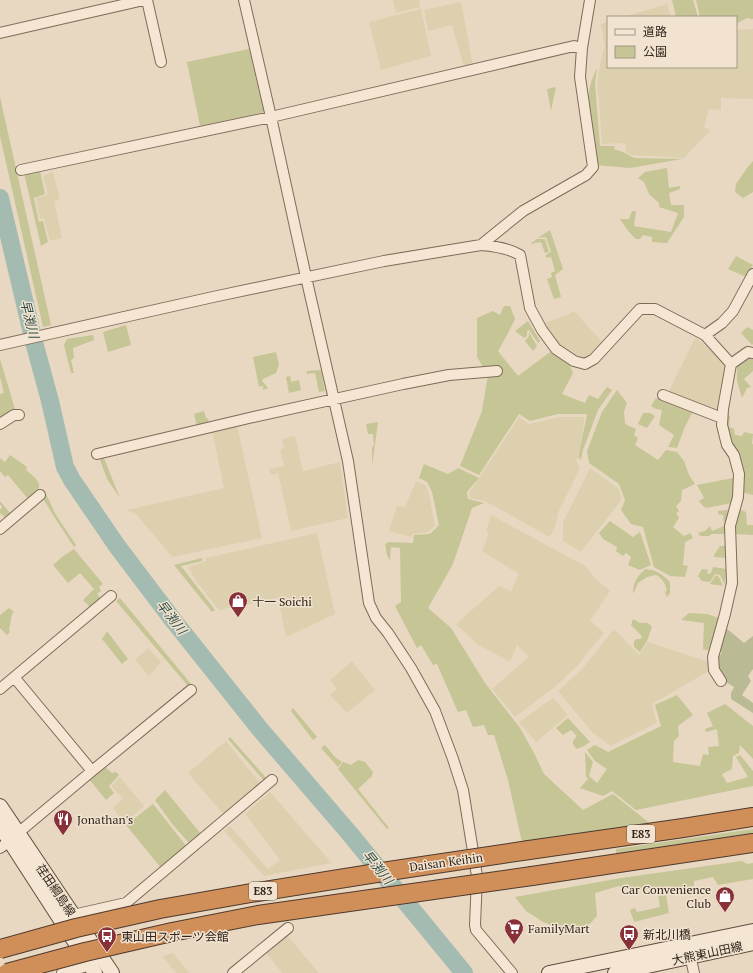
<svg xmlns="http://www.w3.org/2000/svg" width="753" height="973" viewBox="0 0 753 973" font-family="'PT Serif','Noto Sans JP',serif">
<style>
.farmland{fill:#ddd0af}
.green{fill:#c5c596}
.cemetery{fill:#baba95}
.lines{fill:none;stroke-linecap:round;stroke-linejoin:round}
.river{stroke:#a3bbb1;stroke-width:18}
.street-casing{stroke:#806a5a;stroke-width:12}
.secondary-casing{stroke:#614b3e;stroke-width:16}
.highway-casing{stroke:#4d392e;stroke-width:20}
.street{stroke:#f4e6d3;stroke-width:10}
.secondary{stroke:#f4e6d3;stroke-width:14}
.highway{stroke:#d08e59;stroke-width:18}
.highway-bridge-casing{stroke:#4d392e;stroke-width:20;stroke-linecap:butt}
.highway-bridge{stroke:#d08e59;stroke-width:18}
.labels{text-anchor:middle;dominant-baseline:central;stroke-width:3;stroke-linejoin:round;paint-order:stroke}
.shield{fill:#f1e3cf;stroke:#6b5d52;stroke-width:1}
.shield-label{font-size:11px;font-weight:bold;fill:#31241d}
.poi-label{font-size:12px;fill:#31241d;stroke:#f1e3cf;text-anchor:start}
.street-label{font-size:12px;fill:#31241d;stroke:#f1e3cf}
.water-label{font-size:13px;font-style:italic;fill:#2e4f49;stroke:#f1e3cf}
</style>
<rect width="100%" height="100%" fill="#e8d8c1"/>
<path class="farmland" d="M393 0H419L420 7 396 13Z
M461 2 473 65 464 67 452 25 428 31 424 10Z
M667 4 671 17H623Z
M421 9 431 56 381 70 369 22Z
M608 22V67H736V30L753 29V99L721 98V110L709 109 704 127 711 130 684 158 631 155 626 152 625 143 602 144 599 100 597 91 598 75 603 51 605 48 601 24Z
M53 172 60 199 54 201 62 238 50 241 44 219H40L36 198 48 195 43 176Z
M574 311 604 344 587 359H579L573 356 551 339 542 324 564 316Z
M695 338 698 339 724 362 726 370 716 410 668 393Z
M519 417 529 424 558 417H584L581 460 575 458 580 469 558 513 556 524 550 537 485 501 470 498 469 493Z
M237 425 262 538 172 557 136 514 127 510 224 488 212 431Z
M295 436 303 471 340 462 348 518 291 531 278 473 271 475 269 469 284 466 280 450 284 448 282 439Z
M590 468 618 488 622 499 581 552 563 541V522Z
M416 481 426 486 429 494 435 526 428 532 413 534 411 537 389 531 397 506 405 507Z
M491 515 585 566 597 580 610 591 590 621 604 633 577 666 556 686 515 717 492 689 529 657 517 645 510 662 477 644 456 624 499 586 511 591 519 574 482 551 489 533 486 531Z
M317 533 335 614 286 637 278 598 219 610 196 581 188 567 206 561V558Z
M614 629 639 655 648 642 709 662V671L652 704 657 723 611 746 592 732 558 691 582 669Z
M148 648 161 662 149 676 135 660Z
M352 661 375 690 347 713 330 695 337 689 330 680Z
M553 698 568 715 536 742 519 722Z
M226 741 263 787 226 817 188 773Z
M120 777 144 806 125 823 113 808 123 799 111 786Z
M270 792 332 863 264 876 224 831 230 826 268 869 280 860 245 814Z
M285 933 319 973H282L264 950Z
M173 953 189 973H176L162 956Z"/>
<path class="green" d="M672 0H693L698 17H676Z
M696 0H753V19L747 18 736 24V17H700Z
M249 49 264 112 200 126 187 62Z
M597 68 595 83 600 146H615L614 149 623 152 634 158 682 159 630 168 595 165 587 102 591 82Z
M556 87 551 111 547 89Z
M0 97 51 325 43 327 0 136Z
M753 161V192L743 198 735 192 736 184 747 168Z
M667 168 669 188 680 186V189L669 193 671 205H684V217L667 243 652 242V237L643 235 640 239H636L629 232 620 219H629L632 211H636L634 226 671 232 678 213 659 207V203L649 194 644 182 638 178 645 172Z
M40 171 45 194 34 198 39 222 43 221 48 242 41 246 24 173Z
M550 230 563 269 555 275 561 297 554 299 547 279 552 277 551 273 555 271 551 257 546 258V255L551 252 546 237 538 238Z
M537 239H545L549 252 545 253 541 242 530 244Z
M736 256 753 265 746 277 728 269Z
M504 306H510L515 319 508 333 498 351 518 376 550 352 569 363 573 373 562 394 585 403 589 395 598 399 607 387 612 390 598 410 583 450 581 460 579 455 587 414H558L530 421 519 414 479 475 460 466 482 411 488 375 477 357V318L493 311 500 315Z
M528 321 540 341 538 343 529 330 527 331V336L524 338 515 331Z
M126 325 131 345 108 352 103 332Z
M747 327 753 330V344L752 345 741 333Z
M529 332 537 346 533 351 525 341 529 336Z
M93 335 94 340 73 348 74 358 71 360 74 373H71L64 345 67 339Z
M276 352 279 365 276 373 263 379 262 381 268 388 263 390V386L259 387 253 357Z
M0 359 15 409 0 417V394L4 393 0 377Z
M749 359H753V371L744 379 751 387 747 388 742 398 737 381V365Z
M321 370 325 391 319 392 315 373 307 374V371Z
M290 376 291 382 299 380 301 390 289 393 286 377Z
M617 390 627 403 624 412 625 424 636 429 634 435 638 438 635 445 658 460 666 450 677 452 684 461 689 475 695 484 682 490 681 501 676 506 679 511 676 513 679 518 673 527 684 536 690 533 693 538 685 542 683 565 688 566 685 577 670 576 654 567 643 527 631 524 621 510 625 500 619 484 589 463 587 451 602 412Z
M656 398 692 413 684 429 677 448 668 447 674 435 659 425 662 410 656 409 651 406Z
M204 411 206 418H208L209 425 197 427 194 414Z
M643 413H650L655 416 647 428 638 424Z
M724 413 730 416 729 427 734 429 735 435 742 436 744 432 753 434 752 444H753V495L741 492 729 443Z
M378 422 372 466V448L374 445 373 434H368L366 424Z
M10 455 27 467 26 470C42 483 44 486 28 499L8 475 5 477 0 471V458L5 462Z
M103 456 120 498 107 479 99 457Z
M424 464 448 474 458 468 479 478 467 492 468 499 484 503 472 508 453 564 428 608 451 628 485 683 520 728 534 753 544 774 583 810 613 794 652 825 536 845 522 842 508 780 494 735H488L484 725 473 727 466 710 458 712 437 664 433 665 421 645 417 648 395 606 401 602 400 548 391 547 390 561 387 555 385 544 389 542 413 543 414 535 430 534 439 525 432 492 427 482 419 478Z
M733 478 735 494 732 503 706 508 702 505 699 501 704 498 697 485Z
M46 494 56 515 76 545 74 547 57 521 42 497Z
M0 501 10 513 5 517 0 513V510L2 507 0 504Z
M737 508 746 512 747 525H753V535L736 534 734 524Z
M729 510 725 534H712L709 536H700L698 533 705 531 710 526 712 531 724 526 723 515 718 514V511Z
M610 521 633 537 640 532 651 565 640 570 628 565 631 557 626 553 623 556 616 551 617 547 603 539 599 533Z
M720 546H727V556L725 558 714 557V555Z
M74 549 103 584 99 587 101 591 97 594 101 599 91 608 83 600 94 589 80 573 68 583 53 565 62 557Z
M202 558V561L181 566 215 610 212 612 174 565Z
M713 567 726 569 725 585 720 575 715 574 710 582 702 581 698 576 702 569 708 570 707 574 711 573Z
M645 569C657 570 662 574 670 582V593L667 597 665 592 667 590C665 583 662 578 656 575L647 577 638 583 633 594C633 582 637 577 645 569Z
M716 575 719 577 723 586 710 584Z
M120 598 191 684 188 686 116 601Z
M9 608 14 612 12 614 9 630 10 632 7 635 0 628V615Z
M689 613 707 614 719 618 710 651 703 649 704 623 681 620Z
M633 619 640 623H648L652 627 647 641 640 652 634 647V642L636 639H640L642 637 640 634 631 625Z
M107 631 128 659 122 664 102 639Z
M677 695 693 715 678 726 679 736 674 741 673 762 700 766 703 754 709 755 708 747 719 746 717 729 706 732 705 729 713 726 707 713 725 704 753 726V759L740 745 739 753 733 756 732 769 722 774 727 783 748 777 736 757 740 755 753 771V786L636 810 612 791 603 796 580 788 588 779 586 776 585 752 593 762 589 776 597 783 607 769 595 761 587 750 595 745 608 752 661 726 655 705Z
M293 708 317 737 313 740 291 711Z
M568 718 590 742 584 746 576 749 573 744V741L577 736 571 730 563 735 556 728Z
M230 737 268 780 266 783 228 739Z
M325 745 335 757 342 762 338 767 321 748Z
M358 760 365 762 373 772 372 776 358 789 389 828 387 829 338 769 343 762 351 765Z
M104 766 112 773 116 772 119 775 109 786 114 793 106 800 89 779Z
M165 790 201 834 190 844 173 825 155 800Z
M153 804 187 847 161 868 126 825Z
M753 829V833L616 854V849Z
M742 861 747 864 753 863V879L718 885 713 877 694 881V886L684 887 667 892 656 888 632 891 619 886 595 893 597 916 587 927H556L543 922 526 911 515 897 621 878Z
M658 894 666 895 669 913 634 922 630 910 635 908 637 912 660 907Z"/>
<path class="cemetery" d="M726 628 744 643 753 636V669L748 676 751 681 742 695 753 703V713L731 699V693L734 687 726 682V678L716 670V659L722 653 718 647Z"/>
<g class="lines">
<path class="river" d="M0 198 34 342 50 401 65 467 72 480 117 546 173 620 259 728 350 834 464 973"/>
<g class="street-casing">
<path id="street" d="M147 0 161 62
M244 0 271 117 306 277 348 461 369 603 376 618 388 633 411 668 435 711 453 759 463 790 477 876 475 925 476 930 512 973
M0 33 144 0
M21 170 271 117 574 46 582 48
M481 245 523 211 586 175 593 167 580 77 582 48 590 0
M705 335 731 364 748 352 753 353
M0 345 213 297 384 261 481 245C494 246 508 248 520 255L530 308 542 330 556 349 574 361 585 364 594 359 640 309H655L705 335 722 323 733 311 753 274
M663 395 722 418
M0 424 14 415H19
M97 454 249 418 403 384 449 375 497 371
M0 529 40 495
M14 677 92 771
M721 681 714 670 713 657 725 614 732 583 730 526 738 497 739 474 734 455 727 445 722 425 723 409 731 364
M0 689 111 596
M18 833 92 771 191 690
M0 848 10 841
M73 915 126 903 272 780
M689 950 694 973
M62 973 91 965
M233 973 288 928"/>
</g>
<g class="secondary-casing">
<path id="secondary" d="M0 806 112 973
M0 826 95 973
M549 973 753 931
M615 973 753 943"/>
</g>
<g class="highway-casing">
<path id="highway" d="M529 850 683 828 753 817
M532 876 753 843"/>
</g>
<use href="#street" class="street"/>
<use href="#secondary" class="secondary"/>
<use href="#highway" class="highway"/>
<g class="highway-bridge-casing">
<path id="highway-bridge" d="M0 949 76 928 160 909 251 893 389 871 529 850
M7 973 85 952 172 932 258 915 532 876"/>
</g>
<use href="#highway-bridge" class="highway-bridge"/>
</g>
<defs>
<g id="shop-pin" transform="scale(1)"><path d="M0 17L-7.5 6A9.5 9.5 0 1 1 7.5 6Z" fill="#88313b" stroke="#f1e3cf"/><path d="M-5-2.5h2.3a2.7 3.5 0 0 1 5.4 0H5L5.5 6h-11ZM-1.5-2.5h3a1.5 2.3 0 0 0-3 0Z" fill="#fff"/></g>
<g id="restaurant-pin" transform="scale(1)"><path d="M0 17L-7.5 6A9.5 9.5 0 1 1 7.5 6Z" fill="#88313b" stroke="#f1e3cf"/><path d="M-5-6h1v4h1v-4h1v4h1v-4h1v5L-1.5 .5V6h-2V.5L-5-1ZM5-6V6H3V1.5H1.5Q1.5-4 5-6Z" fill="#fff"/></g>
<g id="supermarket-pin" transform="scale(1)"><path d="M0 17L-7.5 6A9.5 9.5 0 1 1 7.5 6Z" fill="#88313b" stroke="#f1e3cf"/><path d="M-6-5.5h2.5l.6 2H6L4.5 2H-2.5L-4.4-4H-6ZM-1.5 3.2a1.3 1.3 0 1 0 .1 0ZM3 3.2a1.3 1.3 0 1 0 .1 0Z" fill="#fff"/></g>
<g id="bus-pin" transform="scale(1)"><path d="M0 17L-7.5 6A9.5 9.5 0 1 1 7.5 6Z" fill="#88313b" stroke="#f1e3cf"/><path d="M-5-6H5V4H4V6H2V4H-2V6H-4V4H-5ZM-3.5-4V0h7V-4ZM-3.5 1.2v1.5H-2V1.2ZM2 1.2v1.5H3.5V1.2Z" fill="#fff"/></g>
</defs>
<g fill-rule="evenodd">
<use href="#shop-pin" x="238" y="601"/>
<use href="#restaurant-pin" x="63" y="819"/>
<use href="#shop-pin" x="725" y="896"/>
<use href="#supermarket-pin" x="514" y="928"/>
<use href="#bus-pin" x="629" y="934"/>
<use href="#bus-pin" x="107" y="936"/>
</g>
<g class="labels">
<g class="shield">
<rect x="627" y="825" width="28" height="18" rx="3"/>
<rect x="249" y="882" width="28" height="18" rx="3"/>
</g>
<g class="shield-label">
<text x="641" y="834">E83</text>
<text x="263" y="891">E83</text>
</g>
<g class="poi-label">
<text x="252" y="601">十一 Soichi</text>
<text x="77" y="819">Jonathan's</text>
<text x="711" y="889" text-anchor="end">Car Convenience<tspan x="711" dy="14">Club</tspan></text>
<text x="528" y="928">FamilyMart</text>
<text x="643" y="934">新北川橋</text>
<text x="121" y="936">東山田スポーツ会館</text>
</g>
<g class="street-label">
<text transform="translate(446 862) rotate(-8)">Daisan Keihin</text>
<text transform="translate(56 890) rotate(56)">荏田綱島線</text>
<text transform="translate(707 953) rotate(-12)">大熊東山田線</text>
</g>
<g class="water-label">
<text transform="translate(30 319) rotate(76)">早渕川</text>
<text transform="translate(172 617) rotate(52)">早渕川</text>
<text transform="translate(378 867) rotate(51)">早渕川</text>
</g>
</g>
<rect x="607" y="16" width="130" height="52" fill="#f1e3cf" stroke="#a49788"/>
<rect x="615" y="29" width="20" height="6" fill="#f4e6d3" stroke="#a49788"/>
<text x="643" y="36" font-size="12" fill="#31241d">道路</text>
<rect x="615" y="46" width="20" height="12" fill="#c5c596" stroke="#a49788"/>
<text x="643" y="56" font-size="12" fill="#31241d">公園</text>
</svg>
